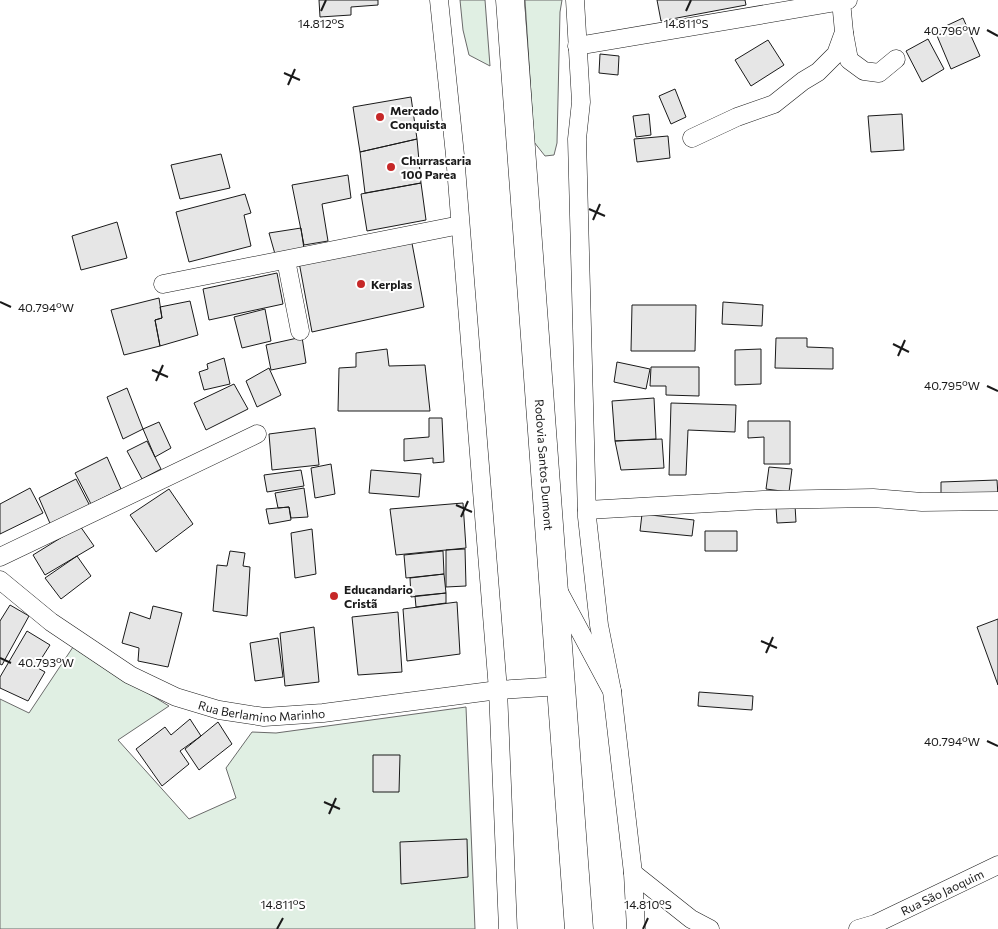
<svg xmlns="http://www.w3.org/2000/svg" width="998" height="929" viewBox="0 0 998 929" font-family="Commissioner,sans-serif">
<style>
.green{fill:#e0efe3;stroke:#6a6a6a}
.building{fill:#e6e6e6;stroke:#1a1a1a}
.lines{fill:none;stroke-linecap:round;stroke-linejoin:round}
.minor-casing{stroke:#1a1a1a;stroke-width:19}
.trunk-casing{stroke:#1a1a1a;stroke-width:29}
.minor{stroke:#fff;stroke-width:18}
.trunk{stroke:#fff;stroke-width:28}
.ticks{fill:none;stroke:#1a1a1a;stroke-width:2}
.poi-dot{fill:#c62828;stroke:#fff;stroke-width:2}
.labels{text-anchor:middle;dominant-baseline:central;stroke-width:4;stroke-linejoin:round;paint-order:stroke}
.poi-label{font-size:12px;font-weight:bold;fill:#1a1a1a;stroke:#fff;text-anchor:start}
.street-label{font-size:12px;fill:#1a1a1a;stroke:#fff}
.ticks-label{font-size:12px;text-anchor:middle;fill:#1a1a1a;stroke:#fff;stroke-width:4;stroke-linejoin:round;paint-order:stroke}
</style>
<rect width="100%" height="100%" fill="#fff"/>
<path class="green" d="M460 0H485L490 66 469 55 463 30Z
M525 0H562L560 12 557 143 554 155 545 156 534 142Z
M73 647 169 706 118 740 189 819 236 798 226 768 252 732 276 733 466 707 475 929H0V699L29 713Z"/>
<path class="building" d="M319 0H378V5L351 7V15L320 17Z
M657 0H745L746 5 661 21Z
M963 18 980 56 951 69 935 31Z
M928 39 944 69 922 82 906 51Z
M768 40 784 65 751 86 735 60Z
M600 54 619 56 618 75 599 73Z
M675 89 686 117 671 124 659 96Z
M411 97 417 139 360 152 353 107Z
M649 114 651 135 636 137 633 116Z
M902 114 904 150 871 152 868 116Z
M668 136 670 158 637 162 634 139Z
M417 139 421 183 365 193 360 152Z
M221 154 230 188 180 199 171 165Z
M348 175 351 198 322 204 328 241 304 245 292 185Z
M421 183 426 220 367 231 361 194Z
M245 194 251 213 244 215 251 246 189 262 176 212Z
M117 222 127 258 81 270 72 236Z
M301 228 304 249 275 254 269 233Z
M411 238 424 307 312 332 299 262Z
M277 273 283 304 209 320 203 289Z
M159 298 162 318 155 320 160 346 124 355 111 310Z
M190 301 198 335 160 346 155 320 162 318 160 307Z
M723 302 763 305 762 326 722 324Z
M632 305H696L695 351H631Z
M265 309 271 341 242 348 234 317Z
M302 337 306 363 271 370 266 345Z
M776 338H807V347L833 348V369L775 368Z
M387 349 389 366 425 365 430 411H338L339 368 356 367V353Z
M761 349V384L735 385V350Z
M224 358 230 384 204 390 199 372 208 369 207 364Z
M617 362 650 369 646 389 614 382Z
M651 367H699V396L666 395V386H650Z
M269 368 281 395 257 407 246 381Z
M234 384 248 409 206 430 194 403Z
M127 388 143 429 123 439 107 397Z
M654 398 656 439 615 441 612 401Z
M671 403 736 405 735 432 688 430 686 475H669Z
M429 418H442L444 462 433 463V458L404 461V439L429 437Z
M748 421H790V464H764V437L748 438Z
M159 422 171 448 155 457 143 429Z
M315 428 319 465 272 470 269 434Z
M662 439 664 468 621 470 615 441Z
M147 441 161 469 142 479 127 451Z
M107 457 121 489 91 504 75 473Z
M331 464 335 494 315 498 311 468Z
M769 467 792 469 789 492 766 489Z
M301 470 304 486 267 492 264 475Z
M371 470 421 474 419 497 369 493Z
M76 479 91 508 52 528 39 498Z
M997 480 998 496 941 499V482Z
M30 488 43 513 0 534V504Z
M304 488 308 517 291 518 289 507 278 508 275 493Z
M169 489 193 524 156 552 130 515Z
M463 503 466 548 396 555 390 509Z
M795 505 796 522 777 523 776 506Z
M289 507 291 520 269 524 266 509Z
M642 514 694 520 692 536 640 531Z
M80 526 94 546 45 575 33 555Z
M312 529 316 574 295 578 291 533Z
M705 531H737V551H705Z
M465 549 466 586 446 587V550Z
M230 551 245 553 243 566 250 567 247 616 213 611 217 565 227 566Z
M443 551 444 574 406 578 404 555Z
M77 556 91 576 61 599 45 578Z
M444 574 446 593 411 597 410 578Z
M446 593V603L416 607 415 596Z
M457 602 460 654 407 661 403 609Z
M10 605 29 616 2 665 0 664V621Z
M153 606 182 613 168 667 138 661 139 648 122 643 130 612 150 619Z
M398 612 402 672 358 675 352 617Z
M998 619V685L977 627Z
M314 627 319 682 285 686 280 633Z
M27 631 50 645 36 667 45 672 28 701 0 688V677Z
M278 638 283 677 255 681 250 643Z
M699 692 753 696 752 710 698 706Z
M190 719 201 736 180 751 189 764 162 786 136 749 165 727 171 735Z
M218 722 232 744 199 770 185 749Z
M373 755H400L399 792H373Z
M467 839 468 877 401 884 400 842Z"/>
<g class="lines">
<g class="minor-casing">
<g id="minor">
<path d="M439 0 455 155 498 690 508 929"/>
<path d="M575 0 581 102 577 139 587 517 599 625 612 691"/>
<path d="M844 33 849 60 864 71 879 73 896 59"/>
<path d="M577 46 848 0"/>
<path d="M692 138 737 117 774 104 803 81 818 72 836 54 844 32 841 1"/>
<path d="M286 260 300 331"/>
<path d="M163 284 460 225"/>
<path d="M587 510 763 500 873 498 922 502 998 501"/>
<path d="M0 557 257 434"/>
<path id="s1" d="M0 580 51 622 130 675 176 697 219 710 264 717 323 713 498 690 561 686"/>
<path d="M559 592 612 691 633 873 636 929"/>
<path d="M633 873 691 919 710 929"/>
<path id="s2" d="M858 929 875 924 998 865"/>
</g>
</g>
<g class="trunk-casing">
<g id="trunk">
<path id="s3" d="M510 0 579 929"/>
</g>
</g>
<use href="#minor" class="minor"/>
<use href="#trunk" class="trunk"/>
</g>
<path class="ticks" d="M321 11 326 0M686 11 691 0M987 30 998 36M284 73 300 80M288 85 295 69M589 209 605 216M593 220 600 204M0 302 11 307M893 344 909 352M898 356 905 340M152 370 168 377M156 381 163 365M987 386 998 391M456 505 472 512M461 517 468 501M761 641 777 648M766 653 773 637M0 658 11 663M987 741 998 746M324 802 340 809M329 814 336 798M277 929 283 918M643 929 648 918"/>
<g class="poi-dot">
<circle cx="380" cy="117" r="5"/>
<circle cx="391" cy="167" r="5"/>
<circle cx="361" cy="284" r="5"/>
<circle cx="334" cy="596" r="5"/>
</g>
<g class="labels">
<g class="poi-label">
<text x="390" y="110">Mercado<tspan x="390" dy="14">Conquista</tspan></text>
<text x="401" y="160">Churrascaria<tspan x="401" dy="14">100 Parea</tspan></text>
<text x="371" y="284">Kerplas</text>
<text x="344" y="589">Educandario<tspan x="344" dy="14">Cristã</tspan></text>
</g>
<g class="street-label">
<text stroke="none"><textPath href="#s3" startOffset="466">Rodovia Santos Dumont</textPath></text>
<text stroke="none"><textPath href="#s1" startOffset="300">Rua Berlamino Marinho</textPath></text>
<text stroke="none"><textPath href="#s2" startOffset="92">Rua São Jaoquim</textPath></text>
</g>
</g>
<g class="ticks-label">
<text x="321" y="28">14.812°S</text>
<text x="686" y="28">14.811°S</text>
<text x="952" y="35">40.796°W</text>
<text x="46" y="312">40.794°W</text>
<text x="952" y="390">40.795°W</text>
<text x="46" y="667">40.793°W</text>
<text x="952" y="746">40.794°W</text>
<text x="283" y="909">14.811°S</text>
<text x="648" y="909">14.810°S</text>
</g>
</svg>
